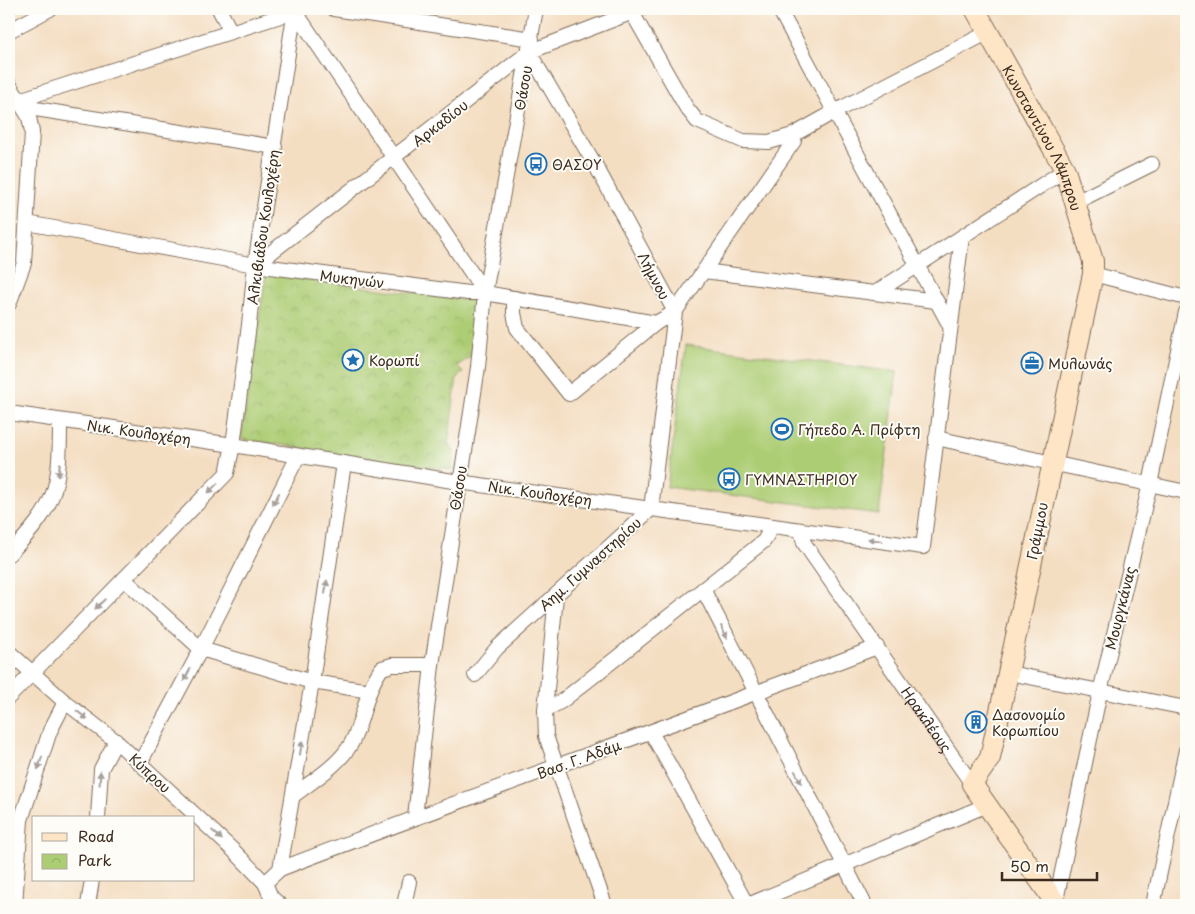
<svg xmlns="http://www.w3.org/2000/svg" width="1195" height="914" viewBox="0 0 1195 914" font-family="'Playpen Sans',sans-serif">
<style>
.grass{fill:#adcd75;stroke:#747c4a}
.park{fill:url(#park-crowns);stroke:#747c4a}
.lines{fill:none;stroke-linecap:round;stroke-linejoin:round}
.street-casing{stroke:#7c6957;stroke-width:16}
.secondary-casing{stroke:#7c6957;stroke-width:22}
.street{stroke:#fff;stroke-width:14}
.secondary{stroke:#fee5c5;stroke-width:20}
.oneway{fill:#a79f9a}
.labels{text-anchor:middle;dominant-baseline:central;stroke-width:4;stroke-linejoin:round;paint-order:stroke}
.street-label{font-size:14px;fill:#3b2a1e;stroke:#fdfcf7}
.poi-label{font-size:14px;fill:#3b2a1e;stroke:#fdfcf7;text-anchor:start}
</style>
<defs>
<pattern id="park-crowns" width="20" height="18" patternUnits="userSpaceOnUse" patternTransform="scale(1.25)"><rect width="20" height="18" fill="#adcd75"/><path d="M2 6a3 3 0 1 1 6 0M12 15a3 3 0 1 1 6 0" fill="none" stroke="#96b065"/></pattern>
</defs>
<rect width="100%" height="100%" fill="#fdfcf7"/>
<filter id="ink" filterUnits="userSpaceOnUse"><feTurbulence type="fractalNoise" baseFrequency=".02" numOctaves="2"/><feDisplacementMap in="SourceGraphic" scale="10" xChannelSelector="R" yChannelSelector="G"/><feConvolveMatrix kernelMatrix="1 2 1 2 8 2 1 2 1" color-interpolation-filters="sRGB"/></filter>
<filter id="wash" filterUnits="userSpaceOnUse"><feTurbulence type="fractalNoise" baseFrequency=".0096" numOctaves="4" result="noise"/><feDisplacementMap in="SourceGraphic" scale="20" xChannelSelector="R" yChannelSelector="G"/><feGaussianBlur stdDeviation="1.12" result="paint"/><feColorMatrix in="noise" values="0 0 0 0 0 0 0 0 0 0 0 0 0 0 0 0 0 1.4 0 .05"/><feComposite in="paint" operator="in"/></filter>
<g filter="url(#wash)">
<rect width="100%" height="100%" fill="#f4dec2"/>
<path class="grass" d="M686 345 897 372 879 514 667 487Z"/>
<path class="park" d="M266 274 480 302 471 356 457 366 463 373 457 377 448 443 454 450 452 470 241 439Z"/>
</g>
<g filter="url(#ink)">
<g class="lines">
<g class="street-casing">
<g id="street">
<path d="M219 9 231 32"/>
<path d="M334 9 532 39"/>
<path d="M630 9 686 107 697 121 743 141 769 142 793 135 834 112 987 33"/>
<path d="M779 9 950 326"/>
<path d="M295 11 485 293"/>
<path d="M9 31 50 9"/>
<path d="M529 52 597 168 675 312"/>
<path d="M9 84 29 117 32 132 24 263 9 304"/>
<path d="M19 100 302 9"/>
<path d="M23 107 275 147"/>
<path d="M1076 202 1152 164"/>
<path d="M27 223 255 265 468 293H485L656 323 675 312 794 141 793 135"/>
<path d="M255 265 529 52 641 9"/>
<path d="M704 271 936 301"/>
<path d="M1093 274 1186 298"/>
<path d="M875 293 1065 170"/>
<path d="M514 298V313L517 328 569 394 656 323"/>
<path d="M9 413 233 445 459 482 923 547 962 237"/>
<path d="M936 438 1186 492"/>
<path id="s1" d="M801 530 804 543 972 784"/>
<path d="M9 554C57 505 60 489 60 421"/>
<path d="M124 579 201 649 312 682 370 691"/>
<path d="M703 589 865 905"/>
<path d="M556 596 545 710 546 736 605 905"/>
<path d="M9 652 65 702 116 741 234 851 265 883 271 897 280 905"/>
<path d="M1009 673 1186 708"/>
<path d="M475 675 497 648 651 509 675 312"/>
<path d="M9 697 227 473 233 445 249 325 255 265 295 9"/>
<path d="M545 710 562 701 764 541 772 526"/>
<path d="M651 732 747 905"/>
<path d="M140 763 201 649 298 456"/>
<path d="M293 796C312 781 338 766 351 744 364 720 365 690 382 668L392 665H432L478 367 485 293 536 9"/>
<path d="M415 817 432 665"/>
<path d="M98 818 101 769 116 741"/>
<path d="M280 869C478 793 679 723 877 647"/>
<path d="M265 883 280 869 312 682 344 463"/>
<path d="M15 905 21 820 50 731 65 702"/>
<path d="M88 905 92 880"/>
<path d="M404 905 409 882"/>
<path d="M748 905 987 805"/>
<path d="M1055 905 1100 692 1150 484 1186 312"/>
<path d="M1153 905 1186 750"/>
</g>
</g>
<g class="secondary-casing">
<g id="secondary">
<path id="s2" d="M975 9 1065 170 1093 261V274L990 758 972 784 1057 905"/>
</g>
</g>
<use href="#street" class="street"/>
<use href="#secondary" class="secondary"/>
</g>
<defs><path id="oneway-solid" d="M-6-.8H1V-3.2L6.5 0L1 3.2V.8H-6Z" transform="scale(1.25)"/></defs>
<g class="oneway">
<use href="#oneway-solid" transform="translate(59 470) rotate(97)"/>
<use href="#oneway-solid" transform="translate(213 488) rotate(134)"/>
<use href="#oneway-solid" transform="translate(276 499) rotate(117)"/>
<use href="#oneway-solid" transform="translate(875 540) rotate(-172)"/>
<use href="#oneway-solid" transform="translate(326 587) rotate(-82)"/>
<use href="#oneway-solid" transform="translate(100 604) rotate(135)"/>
<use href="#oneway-solid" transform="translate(724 632) rotate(64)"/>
<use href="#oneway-solid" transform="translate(187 675) rotate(118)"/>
<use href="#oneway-solid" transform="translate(82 715) rotate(38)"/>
<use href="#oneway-solid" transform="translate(301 748) rotate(-81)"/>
<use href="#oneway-solid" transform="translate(40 763) rotate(108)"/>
<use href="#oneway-solid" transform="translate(798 777) rotate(62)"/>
<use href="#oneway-solid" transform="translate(100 778) rotate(-87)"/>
<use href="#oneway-solid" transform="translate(217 835) rotate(43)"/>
</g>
</g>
<defs>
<g id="bus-ring" transform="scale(1.125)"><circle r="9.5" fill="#fdfcf7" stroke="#1f6fb2" stroke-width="1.5"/><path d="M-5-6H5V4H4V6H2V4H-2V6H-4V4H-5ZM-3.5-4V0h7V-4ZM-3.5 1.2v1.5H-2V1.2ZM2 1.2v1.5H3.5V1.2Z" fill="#1f6fb2"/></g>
<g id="sight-ring" transform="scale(1.125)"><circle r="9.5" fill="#fdfcf7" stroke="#1f6fb2" stroke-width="1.5"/><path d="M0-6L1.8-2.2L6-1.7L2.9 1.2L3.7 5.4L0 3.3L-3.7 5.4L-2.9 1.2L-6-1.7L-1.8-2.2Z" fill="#1f6fb2"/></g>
<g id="office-ring" transform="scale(1.125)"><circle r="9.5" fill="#fdfcf7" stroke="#1f6fb2" stroke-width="1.5"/><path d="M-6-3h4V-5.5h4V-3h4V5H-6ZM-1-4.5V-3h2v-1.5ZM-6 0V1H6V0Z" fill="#1f6fb2"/></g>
<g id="stadium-ring" transform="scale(1.125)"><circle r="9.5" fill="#fdfcf7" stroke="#1f6fb2" stroke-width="1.5"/><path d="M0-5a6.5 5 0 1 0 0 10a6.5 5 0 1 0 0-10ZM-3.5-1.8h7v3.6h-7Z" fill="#1f6fb2"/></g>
<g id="building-ring" transform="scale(1.125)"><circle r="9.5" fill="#fdfcf7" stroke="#1f6fb2" stroke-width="1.5"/><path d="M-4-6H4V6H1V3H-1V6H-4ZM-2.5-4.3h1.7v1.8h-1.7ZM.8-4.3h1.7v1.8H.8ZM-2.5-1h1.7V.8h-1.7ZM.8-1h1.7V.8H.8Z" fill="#1f6fb2"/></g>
</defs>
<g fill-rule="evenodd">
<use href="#bus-ring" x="536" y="164"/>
<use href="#sight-ring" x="353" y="360"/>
<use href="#office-ring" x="1032" y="363"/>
<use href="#stadium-ring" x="782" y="429"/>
<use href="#bus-ring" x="729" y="479"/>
<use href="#building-ring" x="976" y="722"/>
</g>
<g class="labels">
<g class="street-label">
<text transform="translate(523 88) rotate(-80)">Θάσου</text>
<text transform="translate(440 123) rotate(-38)">Αρκαδίου</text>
<text stroke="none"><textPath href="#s2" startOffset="146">Κωνσταντίνου Λάμπρου</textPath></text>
<text transform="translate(263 227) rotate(-82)">Αλκιβιάδου Κουλοχέρη</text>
<text transform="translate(654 276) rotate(62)">Λήμνου</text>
<text transform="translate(352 279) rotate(7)">Μυκηνών</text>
<text transform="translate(139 432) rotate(8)">Νικ. Κουλοχέρη</text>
<text transform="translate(458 488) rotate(-81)">Θάσου</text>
<text transform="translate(540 493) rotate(8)">Νικ. Κουλοχέρη</text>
<text transform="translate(1037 531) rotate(-79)">Γράμμου</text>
<text transform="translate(590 564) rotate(-42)">Αημ. Γυμναστηρίου</text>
<text transform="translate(1120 608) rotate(-76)">Μουργκάνας</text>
<text stroke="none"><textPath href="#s1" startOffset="228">Ηρακλέους</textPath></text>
<text transform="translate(579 759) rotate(-20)">Βασ. Γ. Αδάμ</text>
<text transform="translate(150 773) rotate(43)">Κύπρου</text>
</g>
<g class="poi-label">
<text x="552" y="164">ΘΑΣΟΥ</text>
<text x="369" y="360">Κορωπί</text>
<text x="1048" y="363">Μυλωνάς</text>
<text x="798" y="429">Γήπεδο Α. Πρίφτη</text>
<text x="745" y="479">ΓΥΜΝΑΣΤΗΡΙΟΥ</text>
<text x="992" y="714">Δασονομίο<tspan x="992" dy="16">Κορωπίου</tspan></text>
</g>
</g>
<rect width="1195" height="914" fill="none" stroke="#fdfcf7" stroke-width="30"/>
<rect x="32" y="816" width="162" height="65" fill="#fdfcf7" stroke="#afa8a0"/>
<rect x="42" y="833" width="25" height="8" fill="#fee5c5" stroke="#afa8a0"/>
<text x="78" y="842" font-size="15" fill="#3b2a1e">Road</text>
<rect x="42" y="854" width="25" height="15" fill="url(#park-crowns)" stroke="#afa8a0"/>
<text x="78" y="866" font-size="15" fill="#3b2a1e">Park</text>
<path d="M1002 872v8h95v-8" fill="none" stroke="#3b2a1e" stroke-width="2.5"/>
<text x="1010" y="872" font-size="15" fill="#3b2a1e" stroke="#fdfcf7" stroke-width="4" paint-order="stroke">50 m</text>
</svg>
